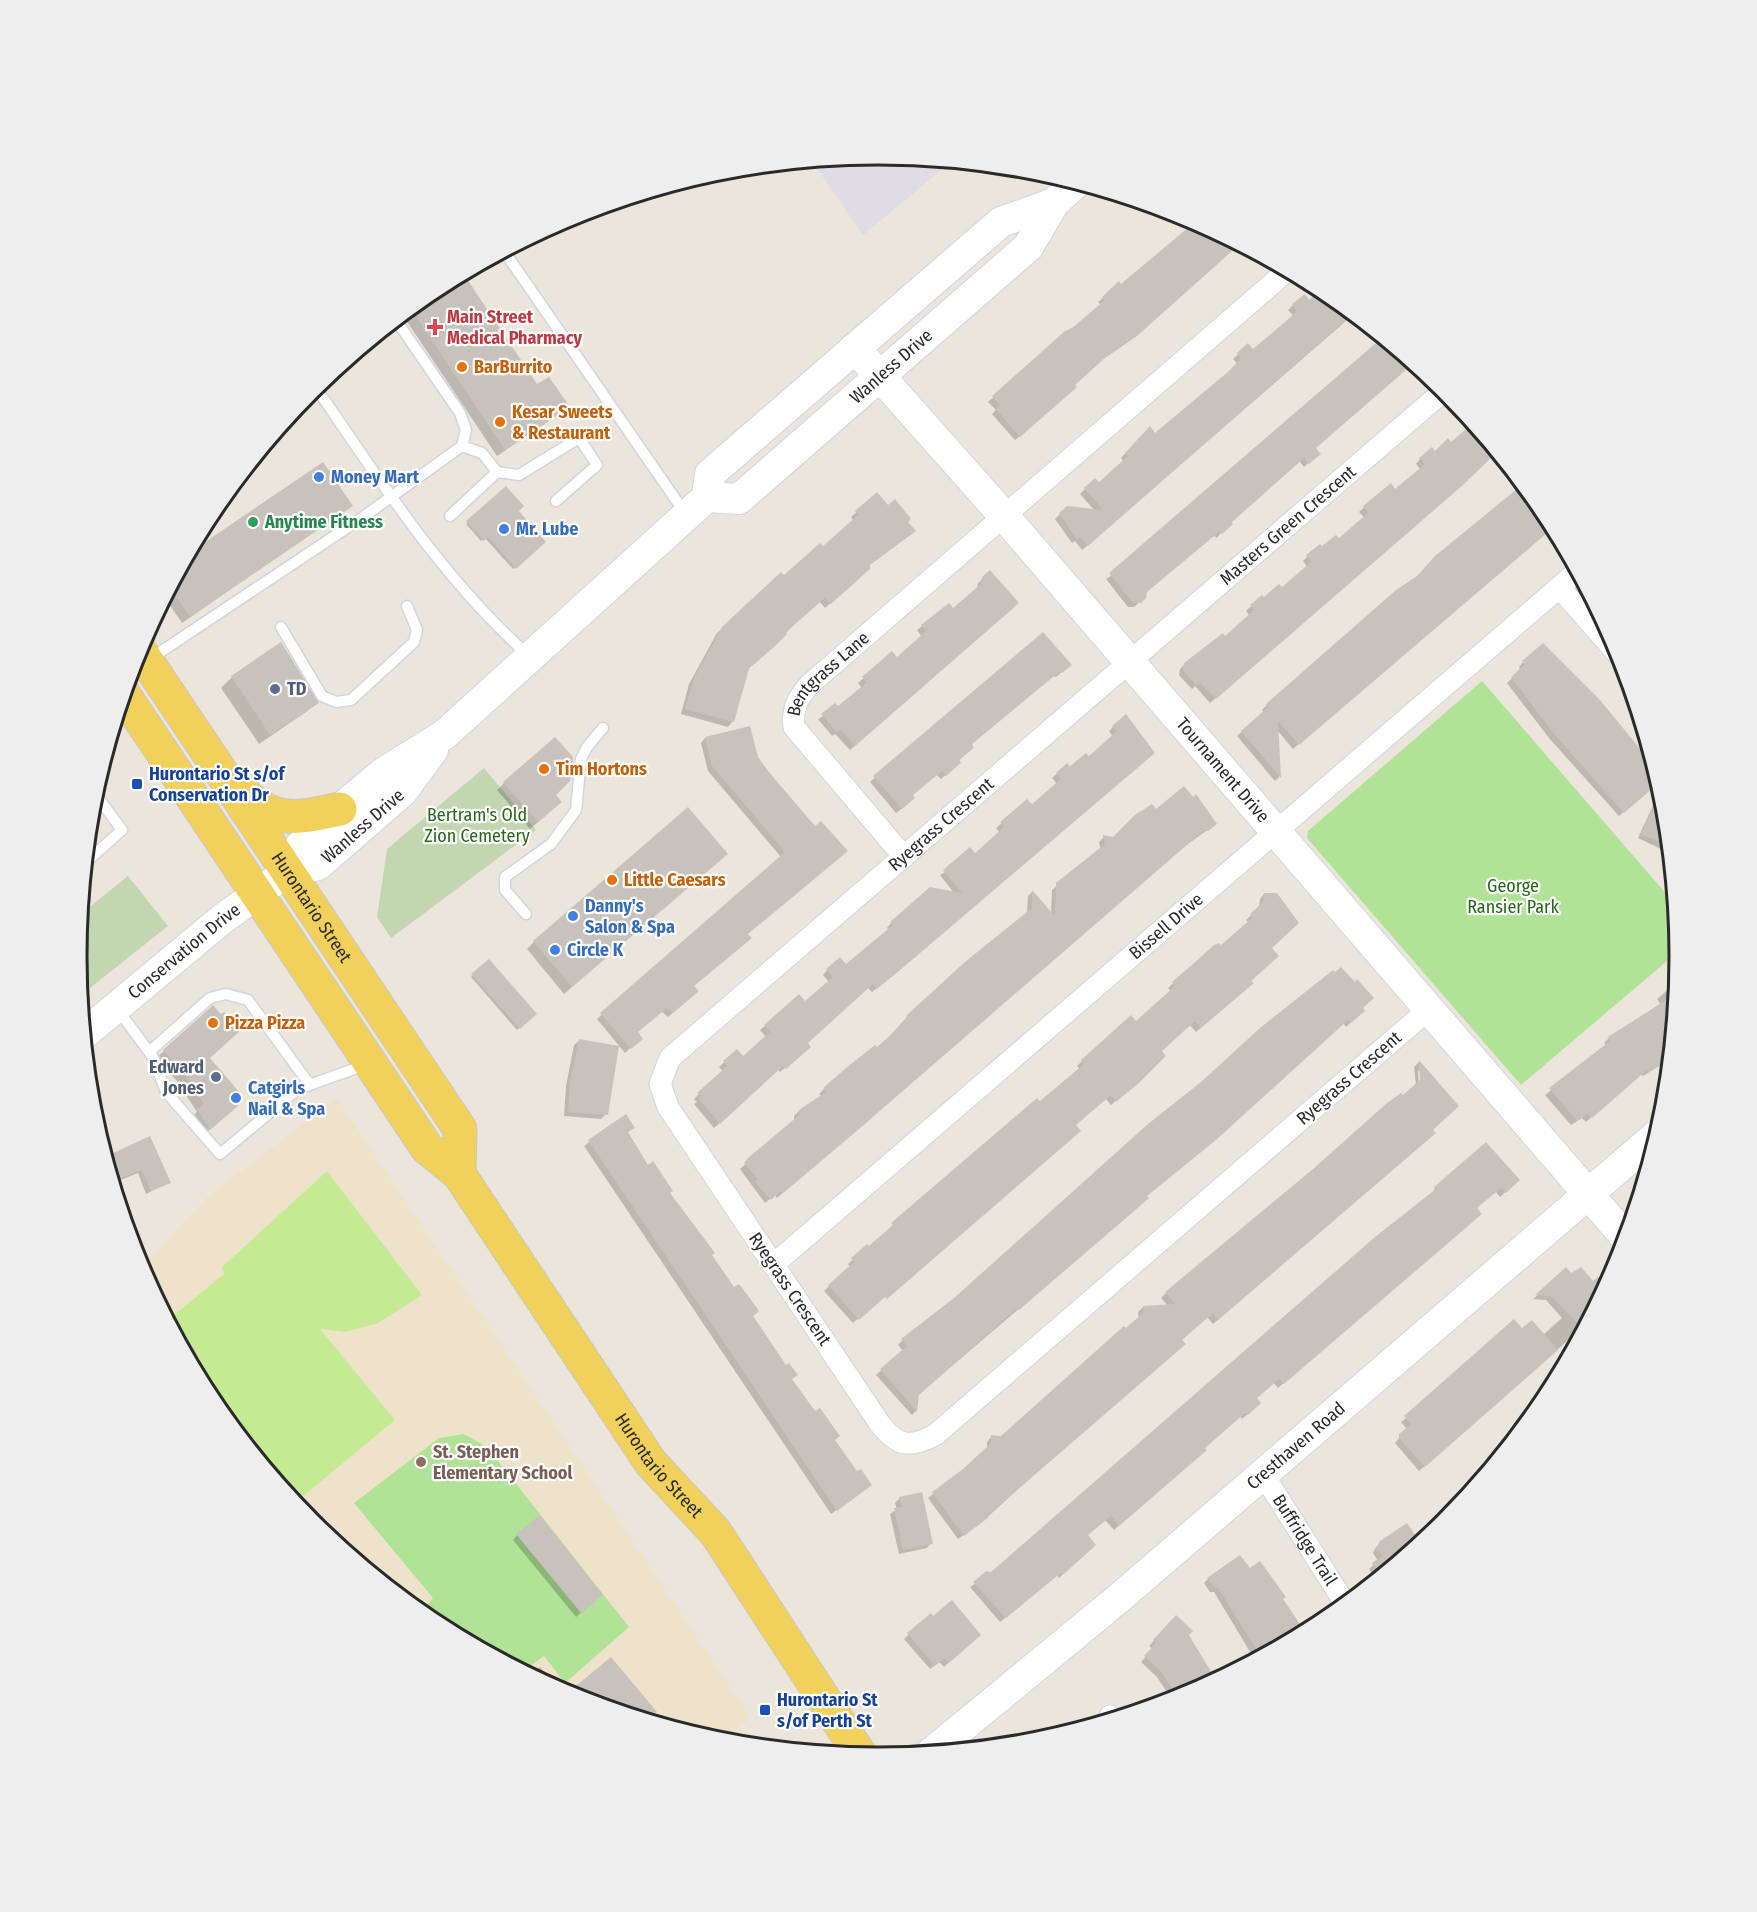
<svg xmlns="http://www.w3.org/2000/svg" width="1757" height="1912" viewBox="0 0 1757 1912" font-family="'Fira Sans Condensed',sans-serif">
<style>
.industrial{fill:#dfdce4}
.education{fill:#eee3ca}
.green{fill:#b0e397}
.cemetery{fill:#c3d6b2}
.pitch{fill:#c4eb93}
.shadow{fill:#0003;fill-rule:evenodd}
.building{fill:#c7c2bb}
.lines{fill:none;stroke-linecap:round;stroke-linejoin:round}
.lane-casing{stroke:#d1d4e3;stroke-width:13}
.street-casing{stroke:#d1d4e3;stroke-width:23}
.secondary-casing{stroke:#d1d4e3;stroke-width:32}
.primary-casing{stroke:#c8c8c8;stroke-width:35}
.lane{stroke:#fff;stroke-width:10}
.street{stroke:#fff;stroke-width:21}
.secondary{stroke:#fff;stroke-width:30}
.primary{stroke:#f1d05b;stroke-width:33}
.health-dot{fill:#e0444e;stroke:#fff;stroke-width:2}
.food-dot{fill:#e8710a;stroke:#fff;stroke-width:2}
.shop-dot{fill:#3f7fe0;stroke:#fff;stroke-width:2}
.leisure-dot{fill:#2e9e5b;stroke:#fff;stroke-width:2}
.service-dot{fill:#5c6f8a;stroke:#fff;stroke-width:2}
.transit-dot{fill:#1a4fb4;stroke:#fff;stroke-width:2}
.education-dot{fill:#8d6e63;stroke:#fff;stroke-width:2}
.labels{text-anchor:middle;dominant-baseline:central;stroke-width:4.5;stroke-linejoin:round;paint-order:stroke}
.health-label{font-size:18px;font-weight:bold;fill:#be3a42;stroke:#fff;text-anchor:start}
.street-label{font-size:18px;fill:#2a2a2a;stroke:#fff}
.food-label{font-size:18px;font-weight:bold;fill:#c56008;stroke:#fff;text-anchor:start}
.shop-label{font-size:18px;font-weight:bold;fill:#366cbe;stroke:#fff;text-anchor:start}
.leisure-label{font-size:18px;font-weight:bold;fill:#27864d;stroke:#fff;text-anchor:start}
.service-label{font-size:18px;font-weight:bold;fill:#4e5e75;stroke:#fff;text-anchor:start}
.transit-label{font-size:18px;font-weight:bold;fill:#164399;stroke:#fff;text-anchor:start}
.park-label{font-size:18px;fill:#286719;stroke:#fff}
.education-label{font-size:18px;font-weight:bold;fill:#785e54;stroke:#fff;text-anchor:start}
.rim{fill:none;stroke:#2a2a2a;stroke-width:3}
</style>
<rect width="100%" height="100%" fill="#ece5db"/>
<path class="industrial" d="M879 154 952 161 863 235 812 161Z"/>
<path class="education" d="M337 1098 751 1718 720 1742 571 1697 433 1623 311 1523 211 1401 150 1286 151 1272 147 1261 209 1195Z"/>
<path class="green" d="M1482 681 1675 904 1680 950 1521 1085 1307 838 1308 831Z
M464 1434 487 1447 629 1627 565 1683 544 1656 523 1671 437 1625 424 1609 433 1598 354 1503 439 1438Z"/>
<path class="cemetery" d="M484 768 536 830 391 938 377 917 387 849Z
M128 876 168 926 80 996 77 956 81 914Z"/>
<path class="pitch" d="M327 1171 422 1295 378 1323 345 1332 320 1329 395 1420 295 1503 211 1401 168 1320 225 1273 221 1268Z"/>
<path class="shadow" d="M1198 222 1239 244 1131 340 1100 361 1073 385 1071 392 1015 440 992 414 996 410 988 402 1101 305 1098 302 1119 284 1121 286Z
M433 289 537 386 568 407 497 456 402 314Z
M1323 289 1354 314 1082 550 1075 541 1072 543 1055 519 1067 507 1095 511 1080 494 1085 489 1095 480 1098 484 1124 462 1121 458 1150 428 1155 435 1238 364 1233 359 1248 345 1253 351 1294 316 1288 310 1293 305 1309 302Z
M1474 423 1497 451 1210 703 1195 686 1192 689 1179 675 1180 669 1185 664 1225 638 1250 616 1246 611 1261 597 1264 600 1282 589 1308 568 1303 561 1307 557 1338 541 1365 518 1359 512 1390 485 1395 491 1421 470 1416 464 1420 459 1451 444Z
M1314 448V458L1304 467 1299 461 1230 522 1217 538 1213 535 1145 592 1144 598 1134 607H1128L1106 579Z
M322 464 351 506 182 623 165 598 188 555Z
M1524 485 1546 511 1553 525 1293 749 1277 730 1279 777 1275 781 1237 736 1264 712 1262 710 1267 705 1397 591 1416 578Z
M506 489 517 511 544 542 513 569 485 538 481 541 466 524Z
M877 494 888 507 869 568 825 608 819 601 747 670 733 721 728 727 681 714 689 684 717 633 823 548 854 521 851 517Z
M990 572 1013 608 850 750 835 734 832 736 818 719 838 708 862 688 858 683 892 653 897 659 922 637 917 630 922 626 949 605 953 610 977 589 978 583Z
M1042 634 1065 669 1056 677 1053 676 970 745 955 767 941 779 936 774 911 796 909 803 896 813 870 782Z
M281 644 317 702 306 712 259 744 221 688 232 677Z
M1523 662 1654 786 1619 816 1549 738 1507 683 1521 670 1519 667Z
M749 727 756 757 815 828 747 934 693 986 692 996 668 1017 661 1011 636 1033V1043L625 1053 597 1019 781 857 708 771 701 743 705 738Z
M1113 727 1153 753 901 969 872 992 868 988 806 1043 804 1051 780 1072 778 1069 714 1128 694 1104 697 1102 694 1099 723 1071 719 1067 737 1051 743 1058 766 1037 760 1030 765 1026 805 1003 829 982 823 975 827 970 846 966 889 930 887 928 891 923 930 889 954 893 940 875 975 855 1000 833 996 828 1001 824 1027 801 1032 806 1057 784 1052 778 1067 765 1070 768 1089 758 1113 737 1109 731Z
M504 783 554 795 553 809 530 829 497 790Z
M1661 788 1669 842 1663 850 1638 838Z
M1156 811 1210 828 1181 849 777 1198 775 1195 765 1203 740 1169 794 1122V1116L799 1111 822 1096 819 1094 824 1089 847 1069 877 1050 907 1017 967 962 1027 913 1028 896 1032 892 1051 914 1052 890 1101 850 1099 842 1104 837 1114 839Z
M90 818 94 823 89 827Z
M718 861 564 994 527 949 534 942Z
M1264 894 1270 948 1247 988 1196 1032 1190 1025 1160 1051 1164 1056 1111 1105 1106 1099 1074 1125V1136L853 1323 824 1291 850 1267 848 1264 1080 1069 1077 1066 1082 1061 1136 1023 1171 991 1168 988 1195 964 1221 947 1249 923 1246 920 1259 908 1260 899Z
M489 961 535 1014 517 1030 471 977Z
M1678 981 1670 1059 1643 1076 1641 1074 1586 1122 1582 1118 1571 1125 1545 1095 1606 1046 1604 1043 1609 1038 1661 1005 1657 999Z
M1361 1008 1363 1011 1346 1027 1343 1023 1145 1196 1126 1217 918 1395 916 1411 912 1415 876 1375 903 1351 898 1345 902 1341Z
M579 1041 606 1114 601 1119 564 1116 566 1086 574 1045Z
M164 1051 208 1059 229 1113 202 1136 191 1118 197 1112 177 1081 156 1058Z
M1419 1062 1457 1106 1431 1130 1429 1138 1213 1324 1207 1317 982 1522 958 1539 928 1498 964 1470 987 1449V1442L991 1437 1001 1438 1139 1319 1138 1312 1143 1307 1168 1306 1161 1298 1166 1293 1416 1085 1414 1067ZM1418 1070 1421 1073 1419 1087Z
M626 1116 633 1127 627 1133 648 1167 734 1289 791 1380 865 1489 831 1514 584 1146Z
M149 1138 169 1182 146 1194 138 1173 113 1183 106 1159Z
M1518 1180 1500 1197 1495 1191 1475 1209V1218L1278 1388 1274 1383 1255 1399V1408L1242 1419 1240 1416 1203 1449 1200 1455 1114 1530 1105 1520 1086 1536 1094 1545 1059 1578 1057 1575 1000 1622 970 1587 991 1574 1432 1194 1435 1188Z
M1566 1270 1570 1275 1606 1288 1578 1340 1574 1335 1419 1471 1395 1443 1407 1429 1401 1422 1522 1330 1543 1335 1562 1318 1546 1300 1533 1299Z
M900 1498 931 1543 927 1548 899 1554 890 1514 897 1509 895 1503Z
M1407 1525 1420 1544 1376 1580 1369 1569 1378 1561 1373 1553 1376 1547Z
M517 1535 597 1599 576 1617 513 1540Z
M1249 1570 1303 1634 1255 1660 1214 1592H1210L1204 1583 1208 1579Z
M930 1615 974 1639 944 1667 939 1662 930 1669 904 1639Z
M1176 1617 1215 1681 1173 1701 1157 1677 1141 1662 1153 1649 1149 1646Z
M611 1659 646 1720 567 1695Z
M540 1667 560 1691 530 1675Z"/>
<path class="building" d="M1196 221 1240 244 1137 336 1106 357 1075 385 1077 387 1020 437 996 409 1000 405 992 396 1065 331 1072 328 1105 300 1102 297 1119 281 1121 284Z
M463 273 537 384 549 377 570 407 505 450 410 308 433 289Z
M1322 288 1354 313 1088 546 1080 537 1077 540 1059 513 1067 506 1103 510 1084 488 1095 478 1099 482 1128 456 1125 453 1150 426 1155 433 1229 371 1241 358 1237 353 1248 343 1253 349 1285 322 1297 311 1292 304 1305 294 1309 300Z
M1383 337 1414 363 1316 448 1321 454 1309 464 1304 458 1232 522 1233 524 1222 534 1219 532 1147 592 1146 598 1141 603H1133L1109 573Z
M1473 423 1497 452 1463 485 1216 699 1200 683 1197 686 1183 670 1184 663 1223 633 1225 636 1254 610 1250 605 1262 595 1264 597 1279 584 1282 587 1311 562 1306 555 1320 544 1322 546 1336 535 1339 538 1368 513 1363 506 1391 483 1395 489 1425 464 1419 458 1432 447 1435 451 1448 438 1451 442Z
M323 462 353 506 190 617 170 588 189 553Z
M1523 484 1546 511 1554 527 1299 745 1278 721 1281 778 1241 731 1268 707 1266 704 1396 590 1417 576 1435 556Z
M506 486 524 506 519 511 546 542 516 569 488 537 484 541 466 521Z
M877 492 888 505 895 499 911 519 908 522 916 531 870 565V569L831 604 825 598 786 632 787 634 774 647 752 666 750 665 734 722 685 709 694 678 722 627 781 572 784 575 820 543 823 546 858 515 855 511Z
M990 570 1019 603 855 746 841 730 837 733 821 714 835 703 838 706 866 683 862 677 892 651 897 657 926 631 921 625 949 603 953 608 981 584 982 577Z
M1043 632 1072 665 1062 673 1059 672 972 744 974 748 959 760 961 763 946 776 942 771 913 795 915 798 902 809 873 776Z
M281 642 319 703 270 735 231 676Z
M1543 643 1600 700 1655 767 1660 782 1624 813 1554 734 1511 677 1525 664 1522 661Z
M1126 714 1155 753 907 964 877 989 873 984 808 1043 811 1047 786 1069 783 1066 720 1124 698 1098 701 1096 697 1093 727 1066 723 1061 737 1049 743 1056 770 1032 764 1025 799 994 805 1001 833 977 826 969 840 957 846 964 893 925 890 922 930 887 962 893 943 870 970 847 975 853 1004 827 1000 822 1027 799 1032 804 1061 779 1056 773 1067 763 1070 766 1086 753 1089 756 1117 731 1112 726Z
M750 726 758 757 768 771 815 826 821 821 848 851 748 934 752 938 694 986 699 991 673 1013 667 1008 638 1032 643 1039 631 1049 600 1013 785 852 712 766 705 737Z
M555 737 573 757 570 781 556 795 562 802 538 822 503 782Z
M1184 786 1193 797 1196 794 1217 824 1208 831H1203L852 1135 782 1194 780 1191 771 1200 755 1182 758 1179 744 1163 748 1158 798 1116 799 1110 826 1092 823 1088 846 1068 875 1045 877 1047 894 1032 908 1017 906 1016 966 961 1032 908V890L1055 916 1056 883 1105 844 1103 835 1113 837 1135 815 1152 804 1156 809Z
M1662 788 1665 800 1670 846 1641 834Z
M688 807 728 854 572 987 533 941Z
M1264 893H1277L1299 923 1272 948 1279 956 1251 981 1254 983 1201 1028 1195 1021 1162 1051 1166 1056 1140 1082 1116 1102 1111 1095 1076 1125 1081 1131 887 1299 885 1297 859 1320 828 1285 854 1262 851 1258 867 1244 869 1246 893 1225 891 1223 1037 1098 1040 1101 1084 1064 1081 1060 1131 1015 1136 1021 1175 986 1172 982 1194 963 1214 945 1219 943 1221 945 1253 917 1250 914 1263 902Z
M489 959 537 1014 520 1029 471 974Z
M1341 967 1355 982 1357 979 1374 998 1363 1008 1365 1011 1351 1023 1348 1020 1216 1140 1147 1196 1149 1198 1133 1212 1019 1310 1017 1308 919 1395 917 1412 880 1369 907 1346 901 1339 954 1298 1148 1124 1201 1082 1260 1028 1333 970 1335 972Z
M1677 993 1670 1060H1666L1648 1072 1647 1070 1592 1118 1588 1114 1577 1121 1549 1088 1610 1041 1608 1037Z
M213 1005 221 1014 224 1012 240 1031 210 1058 240 1093 238 1106 210 1130 197 1109 204 1104 184 1074 163 1050Z
M579 1039 619 1046 608 1115 568 1112 570 1081Z
M1419 1060 1459 1106 1433 1130 1436 1133 1218 1320 1213 1313 1182 1340 1186 1344 987 1516 989 1517 964 1536 932 1492 963 1469 991 1443V1435L1001 1436 1124 1326 1126 1328 1143 1313V1306L1175 1304 1165 1292 1313 1169 1387 1103 1401 1093 1403 1095 1420 1080Z
M626 1114 635 1128 628 1132 648 1165 653 1161 673 1191 670 1193 715 1253 712 1255 734 1287 739 1284 752 1301 759 1311 753 1316 786 1365 789 1363 798 1375 792 1379 815 1411 820 1408 840 1436 835 1440 857 1471 861 1469 872 1485 837 1511 588 1140Z
M150 1136 171 1183 151 1191 142 1170 116 1180 107 1156Z
M1486 1142 1520 1180 1506 1193 1501 1188 1477 1208 1482 1214 1284 1384 1279 1379 1257 1398 1261 1403 1248 1415 1245 1413 1205 1448 1207 1450 1119 1526 1111 1516 1088 1535 1096 1545 1064 1574 1062 1572 1006 1618 973 1582 986 1571 991 1572 1375 1237 1436 1189 1434 1187Z
M1566 1267 1571 1273 1581 1267 1593 1281 1598 1277 1607 1287 1584 1330 1551 1296 1535 1295Z
M1514 1319 1522 1328 1532 1320 1558 1350 1425 1467 1399 1438V1434L1411 1424 1404 1416Z
M922 1492 933 1544 903 1550 894 1508 902 1507 899 1497Z
M540 1515 603 1595 581 1613 516 1534Z
M1407 1523 1421 1543 1381 1576 1372 1563 1382 1556 1376 1548 1380 1541Z
M1240 1555 1250 1568 1260 1561 1286 1597 1283 1599 1306 1633 1261 1657 1218 1588H1215L1207 1578Z
M952 1600 981 1635 949 1663 944 1658 935 1666 907 1633 931 1613 933 1616Z
M1176 1615 1193 1631 1189 1635 1216 1680 1179 1699 1161 1672 1144 1656 1156 1643 1153 1640Z
M611 1657 657 1712 647 1720 566 1694Z"/>
<g class="lines">
<g class="lane-casing">
<path id="lane" d="M504 251 685 513
M315 386C380 481 442 578 528 655
M462 446 482 453 497 472 519 475 579 438 597 465 556 501
M450 516 497 472
M281 627 322 696 336 702 351 700 414 642 417 630 407 606
M150 659 363 517 462 446 466 430 460 413 396 320
M86 862 122 830 94 792
M526 914 505 890V877L551 844 576 810 581 759 587 747 603 728
M118 1010 153 1057 166 1092 220 1154 298 1089 368 1064
M149 1052 210 998 226 994 248 1000 310 1085"/>
</g>
<g class="street-casing">
<g id="street">
<path d="M1559 587 1623 660"/>
<path id="s1" d="M904 857 794 727C792 709 797 699 809 685L1288 270"/>
<path id="s2" d="M1428 1010 935 1435C910 1448 898 1447 880 1424L668 1107 660 1084 670 1058 1446 389"/>
<path id="s3" d="M773 1265 1578 571"/>
<path id="s4" d="M1263 1474 1346 1605"/>
<path d="M1110 1716 1112 1719"/>
</g>
</g>
<g class="secondary-casing">
<g id="secondary">
<path id="s5" d="M855 348 1004 516 1627 1239"/>
<path id="s6" d="M707 497 739 499 1028 247 1054 203 1077 182"/>
<path d="M287 872 300 846 340 809 383 773 444 735 707 497 710 474 1001 222 1054 203"/>
<path id="s7" d="M84 1034 221 920 287 872 318 865 402 792 433 750"/>
<path id="s8" d="M931 1753 1118 1599 1658 1134"/>
</g>
</g>
<g class="primary-casing">
<g id="primary">
<path id="s9" d="M138 648 460 1129 459 1174"/>
<path id="s10" d="M124 695 427 1148 459 1174 651 1463 716 1533 861 1756"/>
<path d="M242 791C274 825 298 818 340 809"/>
</g>
</g>
<use href="#lane" class="lane"/>
<use href="#street" class="street"/>
<use href="#secondary" class="secondary"/>
<use href="#primary" class="primary"/>
</g>
<path class="health-dot" d="M432 318h6v6h6v6h-6v6h-6v-6h-6v-6h6z"/>
<g class="food-dot">
<circle cx="462" cy="367" r="6"/>
<circle cx="500" cy="422" r="6"/>
<circle cx="544" cy="769" r="6"/>
<circle cx="612" cy="880" r="6"/>
<circle cx="213" cy="1023" r="6"/>
</g>
<g class="shop-dot">
<circle cx="319" cy="477" r="6"/>
<circle cx="504" cy="529" r="6"/>
<circle cx="573" cy="916" r="6"/>
<circle cx="555" cy="950" r="6"/>
<circle cx="236" cy="1098" r="6"/>
</g>
<circle class="leisure-dot" cx="253" cy="522" r="6"/>
<g class="service-dot">
<circle cx="275" cy="689" r="6"/>
<circle cx="216" cy="1077" r="6"/>
</g>
<g class="transit-dot">
<rect x="131" y="778" width="12" height="12" rx="3"/>
<rect x="759" y="1704" width="12" height="12" rx="3"/>
</g>
<circle class="education-dot" cx="421" cy="1462" r="6"/>
<g class="labels">
<g class="health-label">
<text x="447" y="317">Main Street<tspan x="447" dy="21">Medical Pharmacy</tspan></text>
</g>
<g class="street-label">
<text stroke="none"><textPath href="#s6" startOffset="234">Wanless Drive</textPath></text>
<text stroke="none"><textPath href="#s2" startOffset="1964">Masters Green Crescent</textPath></text>
<text stroke="none"><textPath href="#s1" startOffset="237">Bentgrass Lane</textPath></text>
<text stroke="none"><textPath href="#s5" startOffset="560">Tournament Drive</textPath></text>
<text stroke="none"><textPath href="#s2" startOffset="1506">Ryegrass Crescent</textPath></text>
<text stroke="none"><textPath href="#s7" startOffset="351">Wanless Drive</textPath></text>
<text stroke="none"><textPath href="#s9" startOffset="312">Hurontario Street</textPath></text>
<text stroke="none"><textPath href="#s3" startOffset="519">Bissell Drive</textPath></text>
<text stroke="none"><textPath href="#s7" startOffset="130">Conservation Drive</textPath></text>
<text transform="translate(1349 1078) rotate(-41)">Ryegrass Crescent</text>
<text transform="translate(790 1289) rotate(56)">Ryegrass Crescent</text>
<text stroke="none"><textPath href="#s8" startOffset="477">Cresthaven Road</textPath></text>
<text stroke="none"><textPath href="#s10" startOffset="940">Hurontario Street</textPath></text>
<text stroke="none"><textPath href="#s4" startOffset="78">Buffridge Trail</textPath></text>
</g>
<g class="food-label">
<text x="474" y="367">BarBurrito</text>
<text x="512" y="412">Kesar Sweets<tspan x="512" dy="21">&amp; Restaurant</tspan></text>
<text x="556" y="769">Tim Hortons</text>
<text x="624" y="880">Little Caesars</text>
<text x="225" y="1023">Pizza Pizza</text>
</g>
<g class="shop-label">
<text x="331" y="477">Money Mart</text>
<text x="516" y="529">Mr. Lube</text>
<text x="585" y="906">Danny's<tspan x="585" dy="21">Salon &amp; Spa</tspan></text>
<text x="567" y="950">Circle K</text>
<text x="248" y="1088">Catgirls<tspan x="248" dy="21">Nail &amp; Spa</tspan></text>
</g>
<g class="leisure-label">
<text x="265" y="522">Anytime Fitness</text>
</g>
<g class="service-label">
<text x="287" y="689">TD</text>
<text x="204" y="1067" text-anchor="end">Edward<tspan x="204" dy="21">Jones</tspan></text>
</g>
<g class="transit-label">
<text x="149" y="774">Hurontario St s/of<tspan x="149" dy="21">Conservation Dr</tspan></text>
<text x="777" y="1700">Hurontario St<tspan x="777" dy="21">s/of Perth St</tspan></text>
</g>
<g class="park-label">
<text x="477" y="815">Bertram's Old<tspan x="477" dy="21">Zion Cemetery</tspan></text>
<text x="1513" y="886">George<tspan x="1513" dy="21">Ransier Park</tspan></text>
</g>
<g class="education-label">
<text x="433" y="1452">St. Stephen<tspan x="433" dy="21">Elementary School</tspan></text>
</g>
</g>
<path d="M0 0H1757V1912H0ZM87 956a791 791 0 1 1 1582 0a791 791 0 1 1-1582 0Z" fill="#eee" fill-rule="evenodd"/>
<path class="rim" d="M87 956a791 791 0 1 1 1582 0a791 791 0 1 1-1582 0Z"/>
</svg>
